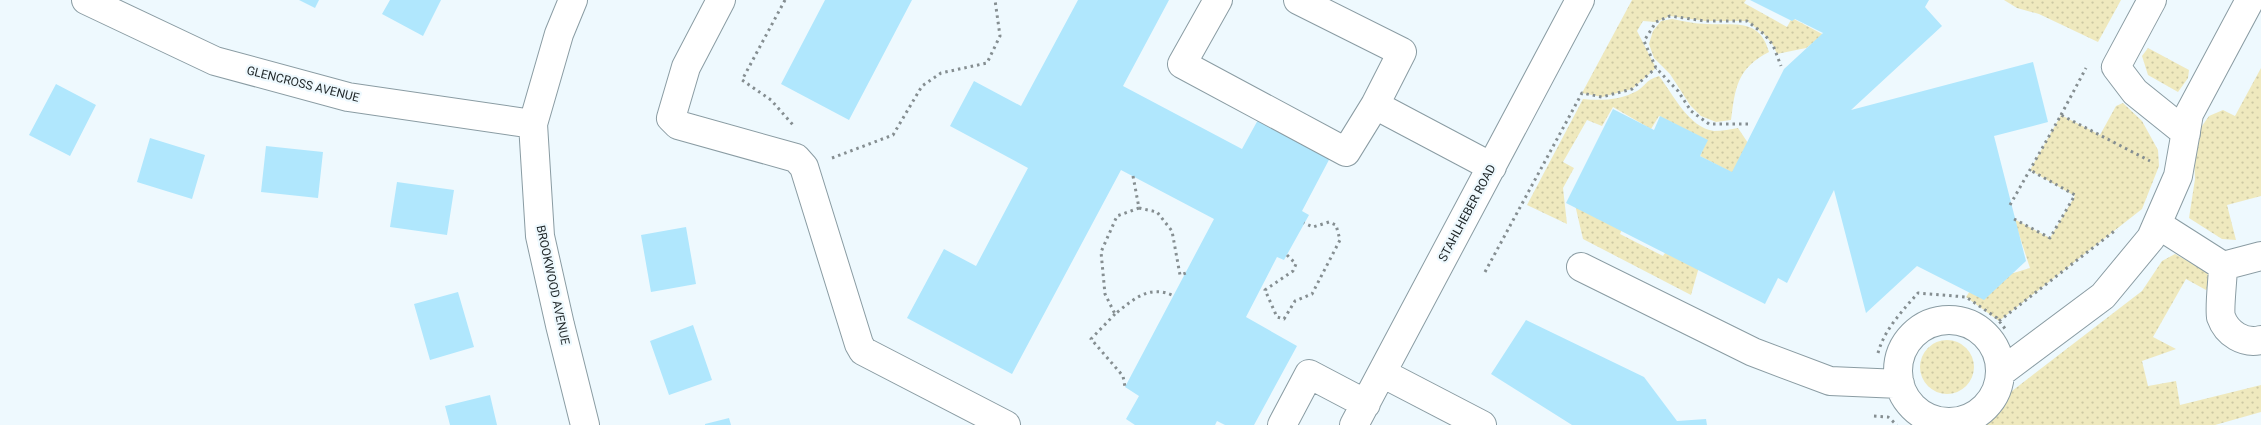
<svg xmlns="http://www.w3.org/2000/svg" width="2261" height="425" viewBox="0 0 2261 425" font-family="Roboto,sans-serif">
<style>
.grass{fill:url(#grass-dots)}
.building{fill:#b0e7fd}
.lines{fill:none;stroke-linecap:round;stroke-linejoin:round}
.minor-casing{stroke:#8a9ca3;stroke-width:30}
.path{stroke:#858e91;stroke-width:3;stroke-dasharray:2.5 4;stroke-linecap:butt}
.minor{stroke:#fff;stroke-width:28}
.labels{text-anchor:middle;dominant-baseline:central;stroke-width:4.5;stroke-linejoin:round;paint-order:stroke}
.street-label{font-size:12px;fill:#1d2426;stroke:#eef9fe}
</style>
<defs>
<pattern id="grass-dots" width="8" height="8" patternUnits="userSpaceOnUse" patternTransform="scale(1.25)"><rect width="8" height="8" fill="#efe9be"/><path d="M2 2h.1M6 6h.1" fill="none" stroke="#ccc8a3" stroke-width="1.8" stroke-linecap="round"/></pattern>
</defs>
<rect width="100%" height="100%" fill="#eef9fe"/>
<path class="grass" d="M1632 0H1746L1744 3 1787 27 1792 18 1824 35 1806 48 1777 54 1773 45 1764 34 1747 21H1705L1670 16 1656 22 1643 21 1637 31 1656 68 1632 89 1602 97 1582 93Z
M2004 0H2121L2098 42 2039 14 2017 8Z
M1672 19C1684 21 1695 24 1707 24 1734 26 1759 17 1769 52 1737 68 1735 88 1731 120L1716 122 1701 116 1690 105 1670 74 1654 58 1649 44 1653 31 1661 21Z
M2148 48 2189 70 2188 78 2178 92 2148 75 2142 56Z
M2261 68V196L2227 205 2236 240 2222 239 2189 218 2195 179 2193 139 2209 116 2223 110 2235 116Z
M1659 76C1673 94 1689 128 1714 131 1722 131 1731 129 1738 128L1748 143 1746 180 1700 156 1706 142 1659 116 1651 129 1613 107 1602 126 1587 120 1563 162 1574 168 1563 188 1567 224 1527 205 1583 99C1602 101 1620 100 1637 91 1647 85 1644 81 1659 76Z
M2123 103 2142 121 2158 150 2159 166 2142 209 1999 321 1966 297 1974 285 2030 268 2014 219 2050 238 2075 196 2030 170 2061 115 2100 135 2116 106Z
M1573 196 1624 225 1620 234 1663 256 1667 250 1699 267 1691 295 1583 239Z
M2175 254 2207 272 2212 283 2206 290 2186 279 2153 337 2176 349 2142 361 2148 386 2176 381 2180 405 2261 385V412L2215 425H1980L2012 391 2142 291 2162 261Z
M1920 367a27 27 0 1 1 54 0a27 27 0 1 1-54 0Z"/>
<path class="building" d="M299 0H319L315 8Z
M390 0H441L423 36 382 14Z
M825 0H912L849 120 781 84Z
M1078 0H1169L1123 86 1242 149 1259 118 1331 156 1302 211 1309 215 1284 260 1277 257 1246 317 1297 346 1254 425H1225L1217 421 1215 425H1135L1126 419 1139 396 1125 387 1214 219 1121 170 1012 374 907 318 944 249 976 266 1028 168 950 126 974 81 1021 106Z
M1750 0H1929L1925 7 1942 26 1851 110 2033 62 2048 122 1994 136 2026 261 1984 300 1917 266 1866 313 1834 190 1787 283 1778 278 1765 304 1566 203 1613 109 1654 130 1660 116 1708 140 1700 156 1732 172 1784 69 1823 33 1795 19 1792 21Z
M56 84 96 105 70 156 29 135Z
M150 138 205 155 192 199 137 182Z
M266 146 323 152 318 198 261 192Z
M397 182 454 190 447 235 390 227Z
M686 227 696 284 651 292 641 235Z
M458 292 474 347 430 360 414 304Z
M1526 320 1644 377 1677 421 1706 419 1707 425H1572L1491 374Z
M693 325 712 380 669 395 650 341Z
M490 395 497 425H450L445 406Z
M729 418 731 425H705V424Z"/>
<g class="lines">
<g class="minor-casing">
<path id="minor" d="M86 0 215 61 348 97 533 124
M573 0 559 34 533 124 540 236 560 325 585 425
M721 0 686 67 671 118 678 125 796 158 804 167 859 344 863 351 1006 425
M1218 0 1182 64 1346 152 1375 105 1402 52 1298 0
M2152 0 2116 67 2135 92 2186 133
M1375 105 1492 167
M2157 224 2223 266
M2261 256 2223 266C2223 277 2219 309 2221 317 2227 334 2244 344 2261 340
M1581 267 1753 352 1830 381 1900 384
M1898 371a51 51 0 1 1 102 0a51 51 0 1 1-102 0Z
M1382 373 1482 425
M2000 373 2103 296 2151 238 2178 176 2189 114 2250 0
M1282 425 1309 374 1366 404
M1354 425 1580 0"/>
</g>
<path class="path" d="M785 0 742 80 771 100 793 125
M2061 115 2086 68
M1748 124H1709L1691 111 1678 91 1656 68 1644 41 1656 22 1670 16 1705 21H1747L1764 34 1773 45 1781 66
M832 158 893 135 922 86 941 73 987 63 1000 36 995 0
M1133 176 1139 208 1157 212 1172 231 1180 275 1186 273
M2010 205 2061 115 2150 161
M1139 208 1117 216 1101 252 1105 294 1115 314C1134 299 1149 284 1174 296
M2014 219 2050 238 2075 195 2030 170
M1287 255 1296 264 1293 271 1265 290 1277 317 1284 319 1295 301 1312 294 1340 240 1336 225 1329 222 1313 227 1304 223
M1485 272 1582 93 1602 97 1632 89 1656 68
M1115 314 1091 339 1123 376 1125 387
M1999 321 2117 229
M1878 353C1884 330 1903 310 1918 293L1966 297 1997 318 2006 330
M1874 416 1888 417 1897 425"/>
<use href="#minor" class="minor"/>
</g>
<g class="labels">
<g class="street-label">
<text transform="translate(303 84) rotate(14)">GLENCROSS AVENUE</text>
<text transform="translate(1467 213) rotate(-62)">STAHLHEBER ROAD</text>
<text transform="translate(553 285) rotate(78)">BROOKWOOD AVENUE</text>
</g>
</g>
</svg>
